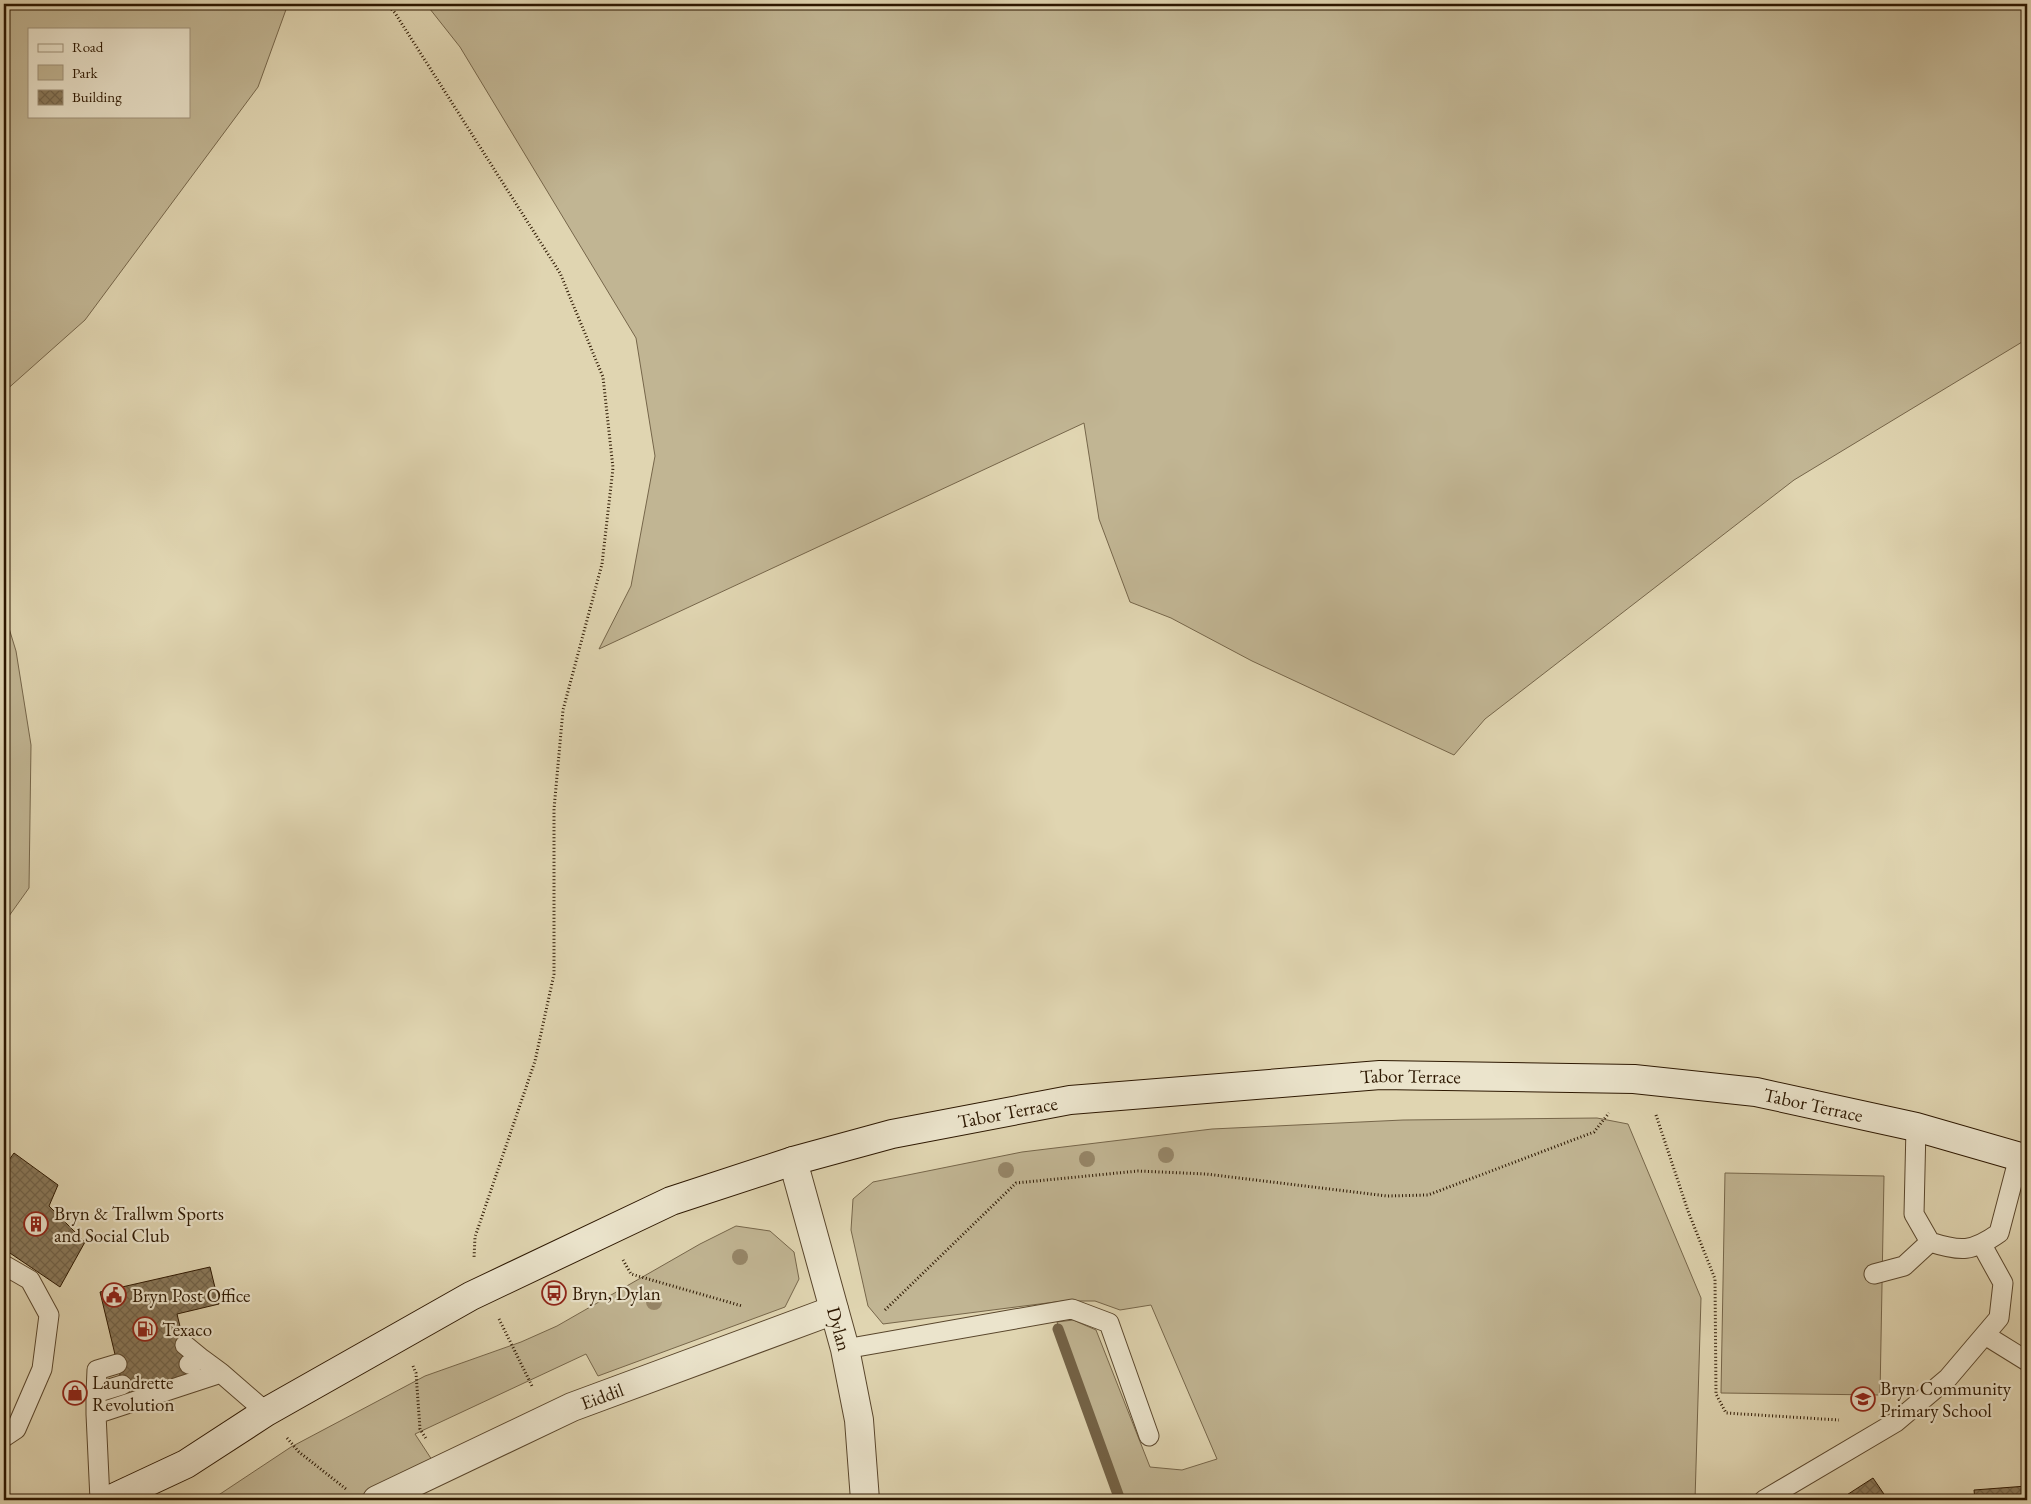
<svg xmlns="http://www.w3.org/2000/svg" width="2031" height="1504" viewBox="0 0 2031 1504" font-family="'EB Garamond',serif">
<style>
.green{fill:#c1b593;stroke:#76664a;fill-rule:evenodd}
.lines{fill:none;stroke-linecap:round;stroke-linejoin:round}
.stream{stroke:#736246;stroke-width:11}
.building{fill:url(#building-cross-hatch);stroke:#2c1700}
.service-casing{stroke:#59462c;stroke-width:21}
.minor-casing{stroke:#59462c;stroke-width:30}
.secondary-casing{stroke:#2c1700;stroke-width:30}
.path{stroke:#2c1700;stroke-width:3;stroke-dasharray:1 2.5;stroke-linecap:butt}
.service{stroke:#ebe4cc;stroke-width:19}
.minor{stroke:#ebe4cc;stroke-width:28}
.secondary{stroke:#ebe4cc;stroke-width:28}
.tree{fill:#968668}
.labels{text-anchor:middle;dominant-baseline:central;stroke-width:4.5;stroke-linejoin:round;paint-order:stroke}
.street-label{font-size:19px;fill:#2c1700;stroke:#ebe4cc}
.poi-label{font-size:19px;fill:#2c1700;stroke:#ebe4cc;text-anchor:start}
</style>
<defs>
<pattern id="building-cross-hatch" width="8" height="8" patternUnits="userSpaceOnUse" patternTransform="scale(1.25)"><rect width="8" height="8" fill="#8a7a5c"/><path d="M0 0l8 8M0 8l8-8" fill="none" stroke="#71634a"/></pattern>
</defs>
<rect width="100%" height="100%" fill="#e0d5b1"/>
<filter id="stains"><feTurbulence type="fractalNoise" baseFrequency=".004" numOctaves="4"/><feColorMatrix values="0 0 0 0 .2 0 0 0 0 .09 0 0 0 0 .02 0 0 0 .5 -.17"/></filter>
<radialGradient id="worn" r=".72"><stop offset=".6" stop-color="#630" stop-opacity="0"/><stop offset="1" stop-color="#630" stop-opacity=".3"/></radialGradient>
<path class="green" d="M4 4H288L258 87 85 320 4 392ZM29 29H189V116H29Z
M426 4H2027V339L1794 480 1485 719 1454 755 1252 661 1171 618 1130 602 1099 519 1084 423 599 649 631 586 655 456 636 338 460 47Z
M4 612 16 651 31 745 29 888 9 916 4 913Z
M1597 1118 1628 1124 1701 1298 1695 1500H1120L1057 1322 1073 1320 1096 1330 1150 1467 1182 1470 1217 1459 1151 1305 1120 1310 1095 1301H1063L883 1324 868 1306 851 1230 853 1199 873 1182 1022 1152 1212 1129 1403 1120Z
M1725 1173 1884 1176 1880 1395 1721 1393Z
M736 1226 770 1231 794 1252 799 1279 785 1307 598 1376 586 1354 415 1434 434 1463 357 1500H211L291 1447 425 1376 521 1342 557 1326 700 1244Z"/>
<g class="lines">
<path class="stream" d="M1058 1329 1120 1500"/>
</g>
<path class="building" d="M14 1153 58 1185 49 1206 85 1242 60 1287 4 1249V1167Z
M210 1267 219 1304 177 1314 193 1380 125 1396 100 1292Z
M1873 1478 1888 1500H1839Z
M2027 1486V1500H1975L1974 1490Z"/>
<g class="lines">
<g class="service-casing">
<path id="service" d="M1916 1127 1914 1214 1930 1242C1961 1252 1972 1252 1999 1233L2019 1157
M4 1265 30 1280 49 1315 42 1369 16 1429 4 1437
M1874 1274 1904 1266 1930 1242
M1985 1335 2027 1361
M185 1345 202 1359
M845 1349 1072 1309 1109 1323 1149 1436
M189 1364 202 1359 221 1373
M96 1393 97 1370 117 1364
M96 1414V1393L122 1385
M100 1500 96 1414 221 1373 266 1412
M1764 1500 1896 1422 1948 1378 1999 1318 2003 1283 1982 1245"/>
</g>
<g class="minor-casing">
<g id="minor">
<path id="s1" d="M793 1161 845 1349 859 1420 865 1500"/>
<path id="s2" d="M377 1500 572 1407 834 1310"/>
</g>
</g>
<g class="secondary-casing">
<g id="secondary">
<path id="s3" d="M109 1500 186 1464 266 1412 471 1296 671 1201 793 1161 892 1134 1070 1100 1380 1075 1634 1079 1756 1092 1916 1127 2027 1159"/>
</g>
</g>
<path class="path" d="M387 4 395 13 560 273 603 377 613 468 602 564 563 710 554 809V974L535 1061 475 1237 474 1258
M1656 1115 1688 1211 1715 1279 1716 1394 1726 1413 1839 1420
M623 1260 631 1274 742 1306
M885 1310 1016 1183 1138 1171 1206 1174 1387 1196 1428 1195 1594 1132 1609 1113
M499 1319 533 1388
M413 1366 416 1373 420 1429 427 1440
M287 1438 299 1452 346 1489"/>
<use href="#service" class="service"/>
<use href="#minor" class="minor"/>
<use href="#secondary" class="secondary"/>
</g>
<g class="tree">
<circle cx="1166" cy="1155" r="8"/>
<circle cx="1087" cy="1159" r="8"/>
<circle cx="1006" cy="1170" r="8"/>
<circle cx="740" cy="1257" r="8"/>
<circle cx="654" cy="1302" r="8"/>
</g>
<defs>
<g id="building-ring" transform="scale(1.25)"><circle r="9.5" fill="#ebe4cc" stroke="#8f2418" stroke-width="1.5"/><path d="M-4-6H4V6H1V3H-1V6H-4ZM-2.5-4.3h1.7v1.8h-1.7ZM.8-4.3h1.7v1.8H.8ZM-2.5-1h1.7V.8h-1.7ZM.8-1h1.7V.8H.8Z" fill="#8f2418"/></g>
<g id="bus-ring" transform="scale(1.25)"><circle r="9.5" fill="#ebe4cc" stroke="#8f2418" stroke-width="1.5"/><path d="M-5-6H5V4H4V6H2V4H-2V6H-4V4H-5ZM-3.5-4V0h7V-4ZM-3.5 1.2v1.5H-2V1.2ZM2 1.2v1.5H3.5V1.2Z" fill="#8f2418"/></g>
<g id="civic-ring" transform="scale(1.25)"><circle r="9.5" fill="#ebe4cc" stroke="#8f2418" stroke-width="1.5"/><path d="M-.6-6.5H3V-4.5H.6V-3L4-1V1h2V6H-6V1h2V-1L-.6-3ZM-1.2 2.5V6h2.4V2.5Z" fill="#8f2418"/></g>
<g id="fuel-ring" transform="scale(1.25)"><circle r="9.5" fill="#ebe4cc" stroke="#8f2418" stroke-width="1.5"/><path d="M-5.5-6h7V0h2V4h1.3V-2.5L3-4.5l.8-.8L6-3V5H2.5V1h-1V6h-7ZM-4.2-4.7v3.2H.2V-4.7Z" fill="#8f2418"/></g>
<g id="shop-ring" transform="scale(1.25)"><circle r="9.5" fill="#ebe4cc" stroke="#8f2418" stroke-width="1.5"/><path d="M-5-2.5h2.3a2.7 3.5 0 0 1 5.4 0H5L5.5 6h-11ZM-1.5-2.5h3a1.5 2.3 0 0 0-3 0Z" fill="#8f2418"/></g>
<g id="school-ring" transform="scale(1.25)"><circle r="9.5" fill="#ebe4cc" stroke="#8f2418" stroke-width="1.5"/><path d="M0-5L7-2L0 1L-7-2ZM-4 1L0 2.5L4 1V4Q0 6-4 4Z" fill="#8f2418"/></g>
</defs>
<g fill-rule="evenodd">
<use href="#building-ring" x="36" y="1224"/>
<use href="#bus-ring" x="554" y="1293"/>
<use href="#civic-ring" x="114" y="1295"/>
<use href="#fuel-ring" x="145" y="1329"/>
<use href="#shop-ring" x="75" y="1393"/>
<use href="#school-ring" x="1863" y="1399"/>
</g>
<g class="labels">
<g class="street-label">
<text stroke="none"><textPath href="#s3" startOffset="1391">Tabor Terrace</textPath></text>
<text stroke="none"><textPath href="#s3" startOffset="1796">Tabor Terrace</textPath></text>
<text stroke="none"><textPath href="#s3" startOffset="986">Tabor Terrace</textPath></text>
<text stroke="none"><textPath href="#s1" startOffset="174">Dylan</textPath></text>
<text stroke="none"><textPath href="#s2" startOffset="248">Eiddil</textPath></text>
</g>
<g class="poi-label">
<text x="54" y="1213">Bryn &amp; Trallwm Sports<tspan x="54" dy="22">and Social Club</tspan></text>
<text x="572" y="1293">Bryn, Dylan</text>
<text x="132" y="1295">Bryn Post Office</text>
<text x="162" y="1329">Texaco</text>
<text x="92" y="1382">Laundrette<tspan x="92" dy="22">Revolution</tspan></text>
<text x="1880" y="1388">Bryn Community<tspan x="1880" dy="22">Primary School</tspan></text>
</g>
</g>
<rect width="2031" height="1504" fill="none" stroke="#e0d5b1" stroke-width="20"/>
<rect x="5" y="5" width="2021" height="1494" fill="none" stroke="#2c1700" stroke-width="2.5"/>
<rect x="10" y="10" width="2011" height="1484" fill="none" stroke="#2c1700"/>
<rect x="28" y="28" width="162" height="90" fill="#ebe4cc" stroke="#9f927a"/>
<rect x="38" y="44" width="25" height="8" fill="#ebe4cc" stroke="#9f927a"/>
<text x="72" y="52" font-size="15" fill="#2c1700">Road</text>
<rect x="38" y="65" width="25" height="15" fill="#c1b593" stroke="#9f927a"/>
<text x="72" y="78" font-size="15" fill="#2c1700">Park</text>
<rect x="38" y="90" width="25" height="15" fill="url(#building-cross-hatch)" stroke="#9f927a"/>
<text x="72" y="102" font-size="15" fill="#2c1700">Building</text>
<rect width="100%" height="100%" filter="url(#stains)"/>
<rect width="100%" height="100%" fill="url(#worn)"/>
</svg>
